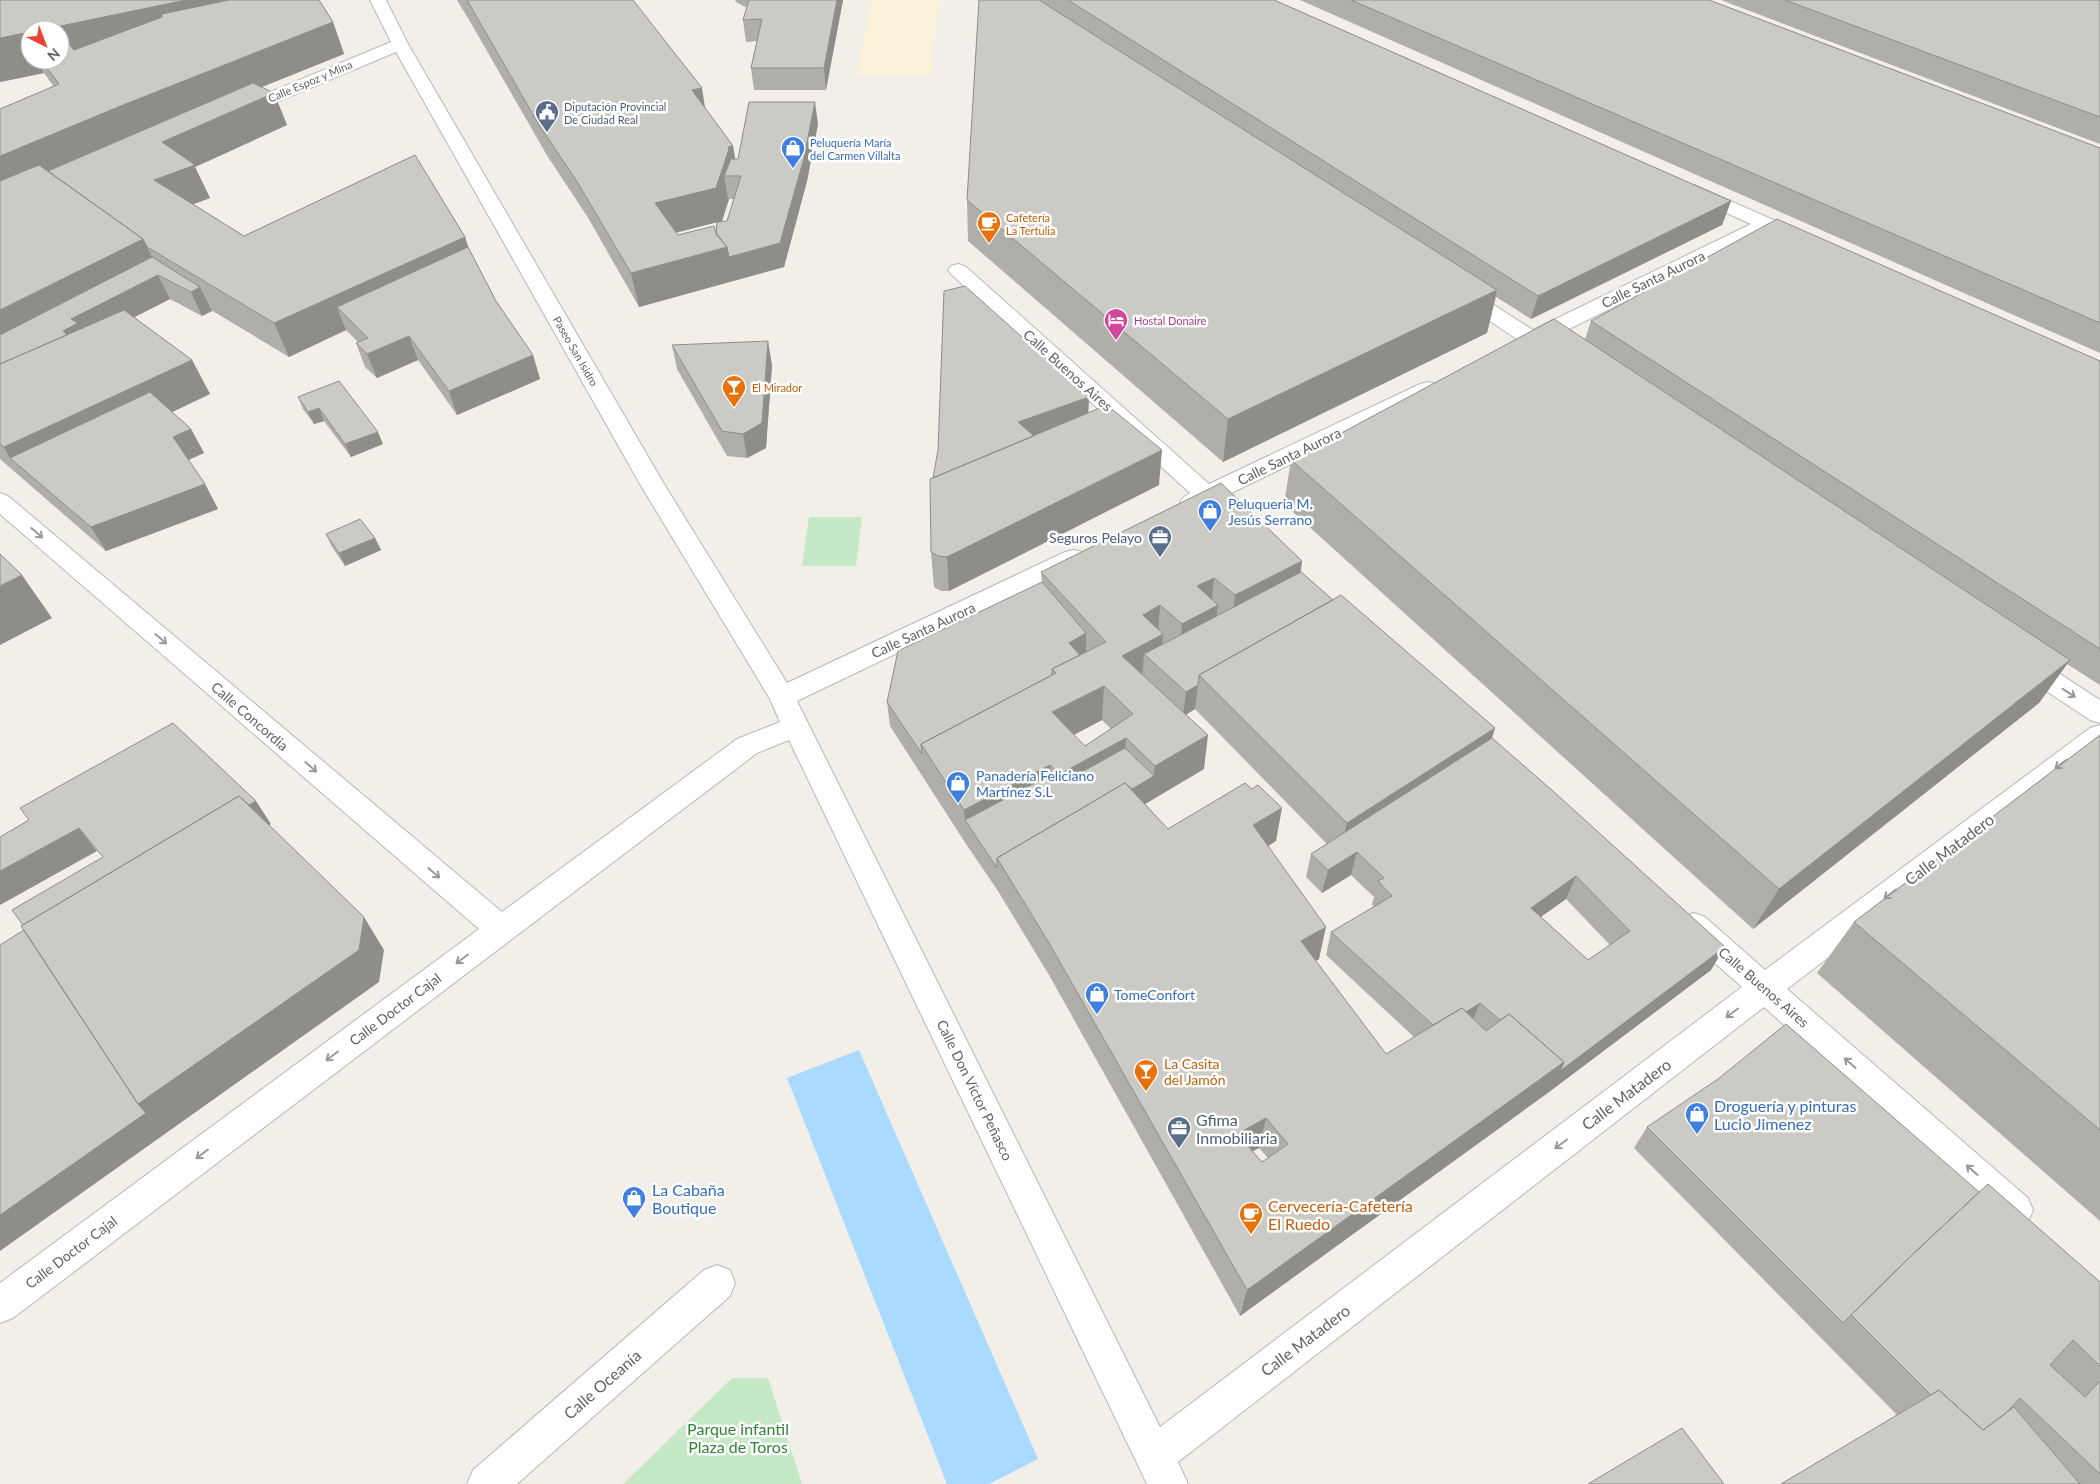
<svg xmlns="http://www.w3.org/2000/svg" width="2100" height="1484" viewBox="0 0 2100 1484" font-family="Lato,sans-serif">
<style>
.green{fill:#c5e8c5}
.sand{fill:#fbf3d9}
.water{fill:#aadaff}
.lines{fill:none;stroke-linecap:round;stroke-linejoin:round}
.street-casing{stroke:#b5b8bc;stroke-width:2}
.street{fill:#fff;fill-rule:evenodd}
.wall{fill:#afaea9;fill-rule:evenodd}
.shaded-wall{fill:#8f8d8a}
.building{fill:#cccac5;stroke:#8f8d8a;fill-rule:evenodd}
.oneway{stroke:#979a9d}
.labels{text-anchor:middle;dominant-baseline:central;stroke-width:5;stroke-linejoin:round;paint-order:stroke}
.far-street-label{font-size:11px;fill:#5f6368;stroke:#fff}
.far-service-label{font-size:11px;fill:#4e5e75;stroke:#fff;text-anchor:start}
.far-shop-label{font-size:11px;fill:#366cbe;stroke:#fff;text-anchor:start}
.far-food-label{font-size:11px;fill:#c56008;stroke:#fff;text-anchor:start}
.far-hotel-label{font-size:11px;fill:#b23c85;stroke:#fff;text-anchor:start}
.street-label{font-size:14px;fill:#5f6368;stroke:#fff}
.shop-label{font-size:14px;fill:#366cbe;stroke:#fff;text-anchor:start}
.service-label{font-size:14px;fill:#4e5e75;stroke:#fff;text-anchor:end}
.food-label{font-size:14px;fill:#c56008;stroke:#fff;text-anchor:start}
.near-street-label{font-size:16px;fill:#5f6368;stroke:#fff}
.near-shop-label{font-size:16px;fill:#366cbe;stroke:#fff;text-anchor:start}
.near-service-label{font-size:16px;fill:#4e5e75;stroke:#fff;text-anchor:start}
.near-food-label{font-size:16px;fill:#c56008;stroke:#fff;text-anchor:start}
.near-park-label{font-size:16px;fill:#348238;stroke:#fff}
</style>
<rect width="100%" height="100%" fill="#f1efe8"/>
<path class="green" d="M809 517H862L856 566H802Z
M732 1378H768L802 1484H623Z"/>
<path class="sand" d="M872 0H938L931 75H857Z"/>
<path class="water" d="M859 1050 1038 1459 989 1484H947L787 1078Z"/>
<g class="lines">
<g class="street-casing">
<path id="street" d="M370 0H386L408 44 664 484 787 683 1065 552 1074 550 1083 552 1086 558 1083 564 797 701 1160 1427 1742 987 1683 935 1679 926 1683 917 1694 913 1705 917 1765 970 2090 728 2100 725V750L1787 989 2028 1198 2033 1210 2028 1222 2016 1227 2004 1222 1764 1007 1178 1462 1188 1484H1147L789 740 757 753 13 1318 0 1323V1283L479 929 0 514V493L8 496 502 912 737 739 780 722 770 699 640 484 396 52 246 115 240 116 234 115 231 111 234 107 391 42Z
M1694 185 1785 225 1788 229 1785 233 1778 235 1767 231 1547 340 1564 350 1567 355 1564 360C1547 364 1536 349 1521 345L1518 340 1453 296 1450 292 1453 288 1460 286 1467 288 1533 330 1751 224 1687 195 1685 191 1687 187Z
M958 264 965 266 1209 484 1420 384 1428 382 1436 384 1439 389 1436 394 1223 497 1243 517 1239 523C1223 527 1215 516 1204 506L1192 510 1184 507 1180 502 1184 497 1190 493 951 274 948 270 951 266Z
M2022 653 2031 655 2100 700V723L2090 720 2013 669 2009 662 2013 655Z
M717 1265 730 1270 735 1283 730 1296 517 1484H467L473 1470 704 1270Z"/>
</g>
<use href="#street" class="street"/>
</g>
<path class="wall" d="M0 0H319L333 22 344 54 261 87 274 93 287 125 195 167 210 198 193 204 244 236 415 155 465 237 468 247 496 301 533 355 540 379 457 415 418 360 377 378 365 367 356 343 358 342 346 330 289 357 211 310 212 311 202 316 170 299 134 317 192 360 210 394 172 412 191 429 204 453 188 460 205 484 218 509 106 551 0 459V109L54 87 44 73 0 82ZM30 30H60V60H30Z
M457 0H633L705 108 733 146 735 159H738L818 124 807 181 784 267 639 307 587 216 548 157 472 25ZM729 199H734L727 221 718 222 722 221ZM717 222 716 234 678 235 676 233Z
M735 0H843L826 90H754L751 68 757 41 746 42 743 20 747 6 745 7 736 2Z
M979 0H1274L1731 201 1722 225 1531 319 1496 297 1487 333 1223 462 968 241 967 200Z
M1300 0H1709L2100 148V353Z
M1721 0H2100V144Z
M1591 321 2100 361V685L2067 664 2039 703 1753 929 1284 504 1291 460 1585 339Z
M672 345 772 365 766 448 747 458 727 456 677 369Z
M298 397 383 444 351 457 324 421 314 424 303 409Z
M1089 397 1088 413 1159 485 949 591H941L934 587 931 552Z
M326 534 375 538 381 550 345 566 332 547Z
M1302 561 1301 572 1333 600 1495 728 1492 738 1711 970 1549 1092 1240 1316 1049 975 998 891 966 844 890 726 887 702 1042 582 1041 572ZM1195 709 1327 844 1311 854 1306 877 1322 893 1351 875 1374 897 1372 904 1374 907 1331 932 1326 955 1414 1037 1386 1054 1316 961 1319 959 1268 846 1276 841 1168 829 1145 804 1204 769 1186 715ZM1102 720 1111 729 1085 746 1074 735ZM1566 899 1610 945 1588 960 1541 917ZM1259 1148 1268 1158 1262 1162 1252 1151Z
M2100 735V1221L1817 973 1854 922Z
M1647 1127 1979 1192 2100 1282V1484H1781L1897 1415 1634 1148Z"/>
<path class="shaded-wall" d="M186 0H314L60 60V30H41Z
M837 0H843L826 90 824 68Z
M333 22 344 54 138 137 0 196V156L123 105Z
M30 32V44L28 42 30 45V60H37L44 73 0 82V38Z
M702 88 707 120 692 90Z
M274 93 287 125 195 167 210 198 170 213 154 180 162 142Z
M815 102 818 124 807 181 784 267 639 307 631 273 727 247Z
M733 146 738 176H724L728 199H729L722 221 662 236 655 203 728 147Z
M1731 201 1722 225 1531 319 1538 296Z
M465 237 476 270 337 307 346 330 289 357 274 323Z
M143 239 162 277 158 275 170 299 88 341 0 366V310Z
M200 287 212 311 202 316 191 292Z
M1497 290 1487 333 1223 462 1228 419Z
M409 336 418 360 377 378 367 354Z
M768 341 772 365 766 448 747 458 743 434Z
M533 355 540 379 457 415 449 391Z
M192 360 210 394 34 478 10 458 4 447Z
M1089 397 1088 421 1018 446V422Z
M319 408 324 421 314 424 308 412Z
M191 429 204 453 186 461 173 437Z
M378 432 383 444 351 457 345 444Z
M1162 450 1159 485 949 591 947 557Z
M205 484 218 509 106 551 91 527Z
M375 538 381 550 345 566 339 553Z
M1302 561 1296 596 1231 630 1235 595Z
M22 575 52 618 0 645V586Z
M1214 578 1211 608 1218 605 1214 639 1179 658 1182 624 1197 586Z
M1160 605 1158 636 1163 634 1160 668 1144 654 1142 678 1122 656 1143 615Z
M1086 633V657L1069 667V643Z
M2070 660 2039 703 1753 929 1779 889Z
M1198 685 1195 709 1183 716 1186 692Z
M1104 686 1102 720 1052 746V712Z
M1495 728 1484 762 1339 856 1347 823Z
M1208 735 1204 769 1012 883 1001 866 1154 776 1155 766Z
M1126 738 1124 772 1060 808V774Z
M1050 765V799L965 820 964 810Z
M256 801 271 824 50 958 364 917 384 950 379 982 0 1251V1215L30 936Z
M1282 808 1276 841 1248 859 1253 825Z
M79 828 97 851 0 905V871Z
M1357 852 1351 875 1322 893 1328 870Z
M1576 876 1566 899 1522 930 1531 908Z
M1326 927 1319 959 1294 973 1301 941Z
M1725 947 1711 970 1549 1092 1240 1316 1247 1290 1564 1062Z
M1480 1003 1471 1025 1438 1029Z
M1266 1118 1259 1148 1231 1163 1237 1134Z"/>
<path class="building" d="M0 0H186L41 30H30V32L0 38Z
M229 0H319L333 22 123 105 0 156V109L59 84 41 60H60V35H61L74 50 162 17V14Z
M467 0H633L702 88 692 90 733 146 728 147 729 149 716 188 655 203 678 235 714 226 716 233 727 247 631 273 578 183 539 125Z
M749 0H837L824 68H751L762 19 743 20Z
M979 0H1039L1497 290 1228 419 967 200Z
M1068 0H1274L1731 201 1538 296Z
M1351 0H1709L2100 148V323Z
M1785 0H2100V117Z
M253 83 274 93 162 142 195 165 154 180 244 236 415 155 465 237 274 323 147 247 143 239 48 171Z
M749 102H815L804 158 780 243 729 257 727 247 716 234 717 222 727 221 741 176H724L731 159H738Z
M39 165 143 239 0 310V181Z
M1777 219 2100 361V649L1591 321Z
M468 247 496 301 533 355 449 391 409 336 367 354 356 343 368 338 337 307Z
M152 257 200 287 191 292 158 275 71 319 78 323 63 331 67 335 0 364V335Z
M965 286 1089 397 1018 422 1034 436 933 478 938 450 944 291Z
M124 310 192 360 4 447 0 444V364Z
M1554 319 2070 660 1779 889 1291 460Z
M768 341 762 423 743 434 722 431 672 345Z
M339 381 378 432 345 444 319 408 308 412 298 397Z
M150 392 191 429 173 437 205 484 91 527 10 458Z
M1107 405 1162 450 947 557 938 556 931 552 930 479Z
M1221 483 1302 561 1235 595 1214 578 1197 586 1218 605 1182 624 1160 605 1143 615 1163 634 1122 656 1208 735 1155 766 1126 738 1060 774 1050 765 964 810 921 744 1056 673 1052 669 1106 642 1041 572ZM1104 686 1133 714 1085 746 1052 712Z
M360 519 375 538 339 553 326 534Z
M0 554 22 575 0 586Z
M1301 572 1333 600 1199 675 1198 685 1186 692 1144 654Z
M1042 582 1086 633 1069 643 1080 655 1052 669V675L921 744 922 754 887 702 898 651Z
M1341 595 1495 728 1347 823 1199 675Z
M173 723 256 801 249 805 239 796 23 925 12 910 103 857 79 828 0 871V837L29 820 20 808Z
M2100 735V1130L1854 922Z
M1492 738 1554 792 1725 947 1560 1071 1564 1062 1509 1014 1500 1020 1480 1003 1466 1012 1462 1008 1433 1025 1331 932 1392 896 1378 881 1384 878 1357 852 1328 870 1311 854ZM1576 876 1630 931 1588 960 1531 908Z
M1125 748 1154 776 1132 789 1125 783 997 858V868L965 820 1050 775 1060 784Z
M1125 783 1168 829 1245 783 1252 789 1258 785 1282 808 1253 825 1326 927 1301 941 1386 1054 1462 1008 1486 1031 1509 1014 1564 1062 1247 1290 1049 943 997 858ZM1266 1118 1288 1144 1262 1162 1237 1134Z
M239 796 364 917 359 950 138 1104 21 926Z
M24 930 138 1104 146 1113 0 1215V945Z
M1786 1024 1979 1192 1909 1258 1843 1323 1647 1127 1718 1079Z
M1988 1184 2100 1282V1366L2073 1340 2050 1365 2085 1397 2100 1381V1474L2020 1398 2006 1413 1983 1430 1939 1390 1931 1395 1851 1315 1917 1250Z
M1939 1390 1983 1430 2014 1407 2080 1484H1781Z
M1682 1428 1724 1484H1588Z"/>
<defs><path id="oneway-shaft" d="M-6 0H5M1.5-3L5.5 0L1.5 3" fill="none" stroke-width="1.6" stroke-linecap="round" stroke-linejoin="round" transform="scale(1.25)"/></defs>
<g class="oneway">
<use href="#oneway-shaft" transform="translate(37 533) rotate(41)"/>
<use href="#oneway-shaft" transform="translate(161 639) rotate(41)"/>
<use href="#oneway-shaft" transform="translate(2069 693) rotate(33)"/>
<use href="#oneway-shaft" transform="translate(2061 764) rotate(143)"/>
<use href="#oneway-shaft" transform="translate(311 767) rotate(41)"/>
<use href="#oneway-shaft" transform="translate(434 873) rotate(41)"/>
<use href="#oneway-shaft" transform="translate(1890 894) rotate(143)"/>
<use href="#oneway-shaft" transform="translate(462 959) rotate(143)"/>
<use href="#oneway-shaft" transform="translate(1732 1013) rotate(143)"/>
<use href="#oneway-shaft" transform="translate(332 1056) rotate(143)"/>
<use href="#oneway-shaft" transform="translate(1850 1063) rotate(-139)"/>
<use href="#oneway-shaft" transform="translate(1561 1144) rotate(143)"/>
<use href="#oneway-shaft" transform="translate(202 1154) rotate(143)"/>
<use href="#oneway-shaft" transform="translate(1972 1170) rotate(-139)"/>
</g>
<defs>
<g id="civic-pin" transform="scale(1.25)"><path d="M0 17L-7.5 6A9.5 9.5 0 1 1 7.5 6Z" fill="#5c6f8a" stroke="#fff"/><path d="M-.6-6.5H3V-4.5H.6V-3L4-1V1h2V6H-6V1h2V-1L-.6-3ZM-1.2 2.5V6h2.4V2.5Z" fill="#fff"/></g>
<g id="shop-pin" transform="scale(1.25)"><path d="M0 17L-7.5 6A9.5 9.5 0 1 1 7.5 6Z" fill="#3f7fe0" stroke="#fff"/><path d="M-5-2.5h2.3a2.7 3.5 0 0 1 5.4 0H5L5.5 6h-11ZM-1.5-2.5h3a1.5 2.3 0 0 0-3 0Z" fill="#fff"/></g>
<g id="cafe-pin" transform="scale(1.25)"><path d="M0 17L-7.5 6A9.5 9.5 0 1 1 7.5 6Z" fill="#e8710a" stroke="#fff"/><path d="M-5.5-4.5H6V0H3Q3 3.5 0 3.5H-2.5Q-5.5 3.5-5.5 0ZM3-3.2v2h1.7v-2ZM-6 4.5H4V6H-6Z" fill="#fff"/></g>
<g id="hotel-pin" transform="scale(1.25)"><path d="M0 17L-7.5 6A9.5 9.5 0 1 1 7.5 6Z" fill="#d1479c" stroke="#fff"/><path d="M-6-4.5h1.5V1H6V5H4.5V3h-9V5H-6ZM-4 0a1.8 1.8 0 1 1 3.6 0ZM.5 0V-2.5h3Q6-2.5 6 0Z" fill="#fff"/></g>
<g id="bar-pin" transform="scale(1.25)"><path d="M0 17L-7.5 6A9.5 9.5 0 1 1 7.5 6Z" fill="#e8710a" stroke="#fff"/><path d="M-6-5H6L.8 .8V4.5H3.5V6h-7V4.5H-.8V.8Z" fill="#fff"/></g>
<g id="office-pin" transform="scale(1.25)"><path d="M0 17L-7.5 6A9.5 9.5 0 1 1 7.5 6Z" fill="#5c6f8a" stroke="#fff"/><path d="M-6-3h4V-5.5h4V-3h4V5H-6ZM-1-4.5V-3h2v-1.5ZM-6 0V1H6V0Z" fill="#fff"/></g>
</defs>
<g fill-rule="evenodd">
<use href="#civic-pin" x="547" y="112"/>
<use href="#shop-pin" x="793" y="148"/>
<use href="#cafe-pin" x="989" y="223"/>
<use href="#hotel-pin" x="1116" y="320"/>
<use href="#bar-pin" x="734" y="387"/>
<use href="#shop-pin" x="1210" y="511"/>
<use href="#office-pin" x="1160" y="537"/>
<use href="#shop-pin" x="958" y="783"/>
<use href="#shop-pin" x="1097" y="994"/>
<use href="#bar-pin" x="1146" y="1071"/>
<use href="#shop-pin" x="1697" y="1114"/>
<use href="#office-pin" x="1179" y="1128"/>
<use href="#shop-pin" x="634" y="1198"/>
<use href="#cafe-pin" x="1251" y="1214"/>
</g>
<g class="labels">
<g class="far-street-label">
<text transform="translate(310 81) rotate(-23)">Calle Espoz y Mina</text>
<text transform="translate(576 351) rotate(60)">Paseo San Isidro</text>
</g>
<g class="far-service-label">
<text x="564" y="106">Diputación Provincial<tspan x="564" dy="13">De Ciudad Real</tspan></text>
</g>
<g class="far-shop-label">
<text x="810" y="142">Peluquería María<tspan x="810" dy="13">del Carmen Villalta</tspan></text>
</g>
<g class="far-food-label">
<text x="1006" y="217">Cafetería<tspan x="1006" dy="13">La Tertulia</tspan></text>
<text x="752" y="387">El Mirador</text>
</g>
<g class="far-hotel-label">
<text x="1134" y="320">Hostal Donaire</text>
</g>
<g class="street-label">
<text transform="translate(1653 279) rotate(-26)">Calle Santa Aurora</text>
<text transform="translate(1068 370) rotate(42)">Calle Buenos Aires</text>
<text transform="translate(1289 456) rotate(-26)">Calle Santa Aurora</text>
<text transform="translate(923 630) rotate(-25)">Calle Santa Aurora</text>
<text transform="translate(250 716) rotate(41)">Calle Concordia</text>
<text transform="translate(1764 987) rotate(41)">Calle Buenos Aires</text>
<text transform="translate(395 1009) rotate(-37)">Calle Doctor Cajal</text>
<text transform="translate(975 1090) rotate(64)">Calle Don Víctor Peñasco</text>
<text transform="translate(71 1252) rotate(-37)">Calle Doctor Cajal</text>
</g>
<g class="shop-label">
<text x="1228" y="503">Peluqueria M.<tspan x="1228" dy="16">Jesús Serrano</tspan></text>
<text x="976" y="775">Panadería Feliciano<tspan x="976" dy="16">Martínez S.L</tspan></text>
<text x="1114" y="994">TomeConfort</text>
</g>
<g class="service-label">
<text x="1142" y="537">Seguros Pelayo</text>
</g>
<g class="food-label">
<text x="1164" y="1063">La Casita<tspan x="1164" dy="16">del Jamón</tspan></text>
</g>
<g class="near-street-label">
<text transform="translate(1949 849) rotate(-37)">Calle Matadero</text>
<text transform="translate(1626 1094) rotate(-37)">Calle Matadero</text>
<text transform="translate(1305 1340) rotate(-37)">Calle Matadero</text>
<text transform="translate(602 1384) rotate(-41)">Calle Oceanía</text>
</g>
<g class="near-shop-label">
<text x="1714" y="1105">Droguería y pinturas<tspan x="1714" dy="18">Lucio Jimenez</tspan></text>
<text x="652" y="1189">La Cabaña<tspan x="652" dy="18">Boutique</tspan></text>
</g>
<g class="near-service-label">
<text x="1196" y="1119">Gfima<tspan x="1196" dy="18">Inmobiliaria</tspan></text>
</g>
<g class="near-food-label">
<text x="1268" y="1205">Cervecería-Cafetería<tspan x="1268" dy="18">El Ruedo</tspan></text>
</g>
<g class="near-park-label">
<text x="738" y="1428">Parque infantil<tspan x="738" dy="18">Plaza de Toros</tspan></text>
</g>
</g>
<g transform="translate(45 45) rotate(138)"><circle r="24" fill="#ffffff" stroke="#bfc1c3"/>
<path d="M0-4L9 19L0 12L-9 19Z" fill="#ea4335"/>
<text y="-8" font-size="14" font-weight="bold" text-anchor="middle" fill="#5f6368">N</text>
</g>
</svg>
